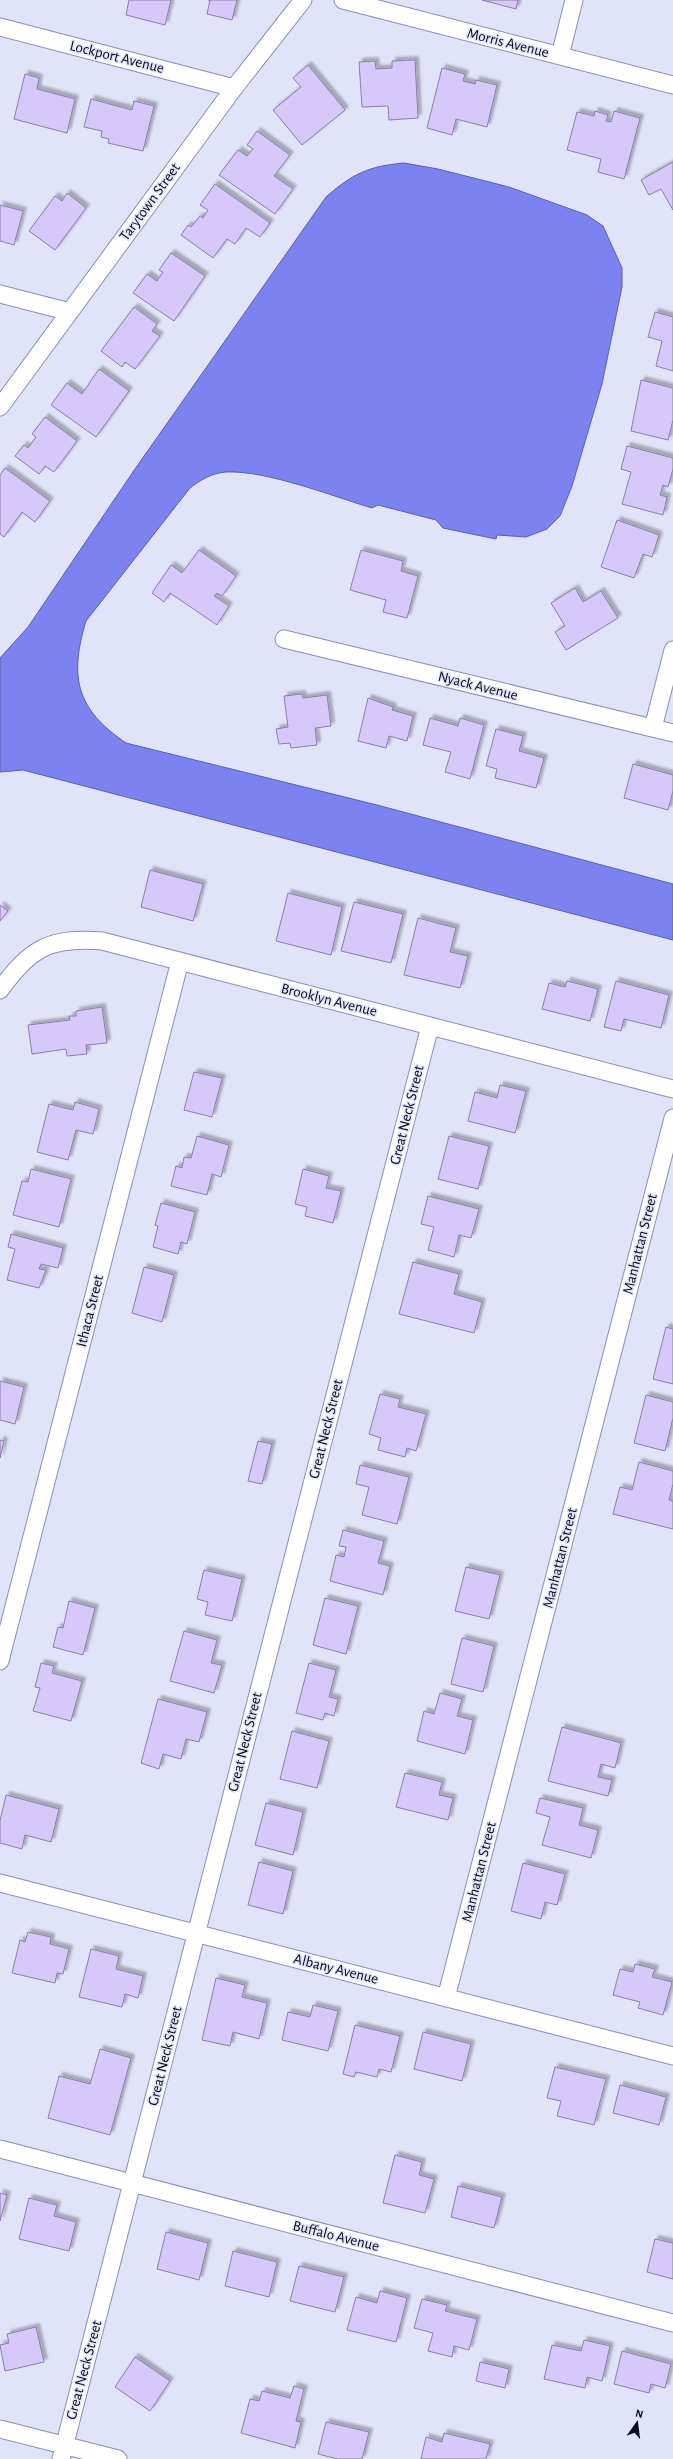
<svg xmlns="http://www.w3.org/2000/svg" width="673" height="2459" viewBox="0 0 673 2459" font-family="'Alegreya Sans',sans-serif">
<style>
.water{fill:#7c83f1;stroke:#5a5fb1}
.building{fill:#d7c8fa;stroke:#8b7dab;filter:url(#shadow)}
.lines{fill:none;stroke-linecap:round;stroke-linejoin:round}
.street-casing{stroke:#878ebd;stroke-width:19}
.street{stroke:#fff;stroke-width:17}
.labels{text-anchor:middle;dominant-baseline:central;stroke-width:3;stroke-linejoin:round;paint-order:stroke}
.street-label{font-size:15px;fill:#090b1b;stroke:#e1e4f8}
</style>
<defs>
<filter id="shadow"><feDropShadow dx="3.5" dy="-3.5" stdDeviation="1" flood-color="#0004"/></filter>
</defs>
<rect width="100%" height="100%" fill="#e1e4f8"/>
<path class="water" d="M404 163 438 169 509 187 587 215 603 226 622 268V287L602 384 572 486 560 516 547 529 526 537 497 535 496 539 443 528 436 520 378 505 372 508C332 496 266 470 226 472 212 473 200 480 190 488L86 621C69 677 76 709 126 743L377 805 673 884V940L23 770 0 772V658L28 627 135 469 326 197C352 174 369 166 404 163Z"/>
<path class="building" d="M129 0H171L165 25 126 15Z
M208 0H237L232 20 207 14 210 0Z
M482 0H518L516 9Z
M415 60 418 118 389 120 388 106 362 107 359 62 375 61 376 69 392 68V61Z
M308 65 345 110 302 145 273 110 301 87 293 78Z
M442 68 465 74 463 81 475 84 476 80 497 85 487 127 456 119 452 135 427 128Z
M25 74 39 78 37 89 75 99 67 133 14 119Z
M91 99 132 110 134 101 154 106 143 151 108 143 109 139 101 137 102 131 84 127Z
M595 111 608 115 606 121 611 122 614 111 640 118 624 179 598 172 601 159 567 150 577 112 594 116Z
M257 131 290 155 274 176 293 189 275 214 219 175 238 150 247 156 253 149 247 145Z
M673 162V210L661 189 649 195 641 180Z
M215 184 270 223 260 237 246 228 235 244 227 239 213 258 181 235 188 225 191 227 200 216 203 218 208 210 200 205Z
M67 193 86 208 55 250 29 231 55 196 62 201Z
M0 205 23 211 14 245 0 241Z
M171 253 205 276 174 321 133 293 147 274 157 281 163 272 159 270Z
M134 307 157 324 152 331 160 336 135 369 125 362 122 367 101 351Z
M655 312 673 317V371L656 366 662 341 648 337Z
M99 369 129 391 96 437 51 405 67 383 82 394Z
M641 380 673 388V420L668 440 631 431Z
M45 417 77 441 54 472 45 466 39 474 15 456 24 445 28 448 36 437 32 434Z
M627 446 673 458V469L668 487 663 485 660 495 667 497 663 515 622 504 631 472 621 469Z
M5 468 50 501 35 522 22 512 4 537 0 534V475Z
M617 520 659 535 652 557 643 554 634 578 601 567Z
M199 550 236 576 222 596 217 593 214 596 229 606 217 625 170 593 164 602 152 593 171 565 182 573Z
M361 550 403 561 401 571 418 576 407 618 383 612 386 600 350 590Z
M575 588 583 602 601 591 618 618 566 650 555 632 565 626 551 603Z
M302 694 303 698 327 695 331 726 315 728 317 745 291 748 290 743 279 744 276 729 288 727 284 696Z
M368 698 393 707 392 710 413 716 407 741 389 736 386 748 358 741Z
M430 718 458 726 460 718 484 725 470 779 445 772 451 752 423 745Z
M496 729 523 736 519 751 544 758 536 788 495 778 497 769 486 766Z
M633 764 673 775V791L668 810 624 798Z
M150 870 203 884 193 921 141 907Z
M288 893 342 907 331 955 276 941Z
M354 902 403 914 391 963 341 951Z
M0 905 8 911 0 921Z
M418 918 456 928 450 952 468 956 460 988 404 975Z
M567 981 598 989 590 1021 542 1009 549 983 565 987Z
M616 981 669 995 661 1028 624 1019 621 1031 604 1027Z
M102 1007 107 1043 86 1045 87 1054 67 1056 66 1049 32 1054 28 1025 70 1020 69 1016H76V1011Z
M194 1072 222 1078 212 1117 184 1110Z
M500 1085 526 1091 515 1133 468 1121 475 1092 497 1098Z
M75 1102 99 1109 93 1134 76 1130 68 1160 37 1152 49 1104 73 1110Z
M197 1136 229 1145 221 1177 212 1174 207 1195 171 1186 176 1166 182 1168 184 1157 191 1158Z
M449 1136 489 1146 478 1189 438 1179Z
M31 1169 71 1179 59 1227 13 1215 22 1181 28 1182Z
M303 1169 329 1176 326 1188 341 1191 333 1223 305 1216 307 1207 295 1204Z
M428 1196 479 1209 471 1238 459 1235 454 1257 428 1250 434 1227 421 1224Z
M161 1203 195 1212 187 1244 181 1242 178 1254 153 1247 158 1226 155 1225Z
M11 1234 63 1248 58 1268 41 1264 39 1269 46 1270 39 1288 7 1280 15 1249 8 1247Z
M413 1262 459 1274 454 1294 482 1302 474 1333 399 1314Z
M144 1267 174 1275 162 1322 132 1313Z
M666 1327 673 1329V1384L653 1379Z
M0 1381 24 1387 15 1424 0 1420Z
M380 1394 400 1399 398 1407 426 1414 416 1451 407 1448 405 1457 378 1450 381 1438 369 1434Z
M646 1395 673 1402V1418L665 1451 634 1443Z
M0 1440 4 1441 0 1458Z
M258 1441 272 1444 262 1484 248 1481Z
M639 1462 673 1471V1484L669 1500 673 1501V1529L613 1514 620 1487 632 1490Z
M360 1465 409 1477 397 1524 362 1515 369 1487 356 1484Z
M343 1530 384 1541 378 1563 390 1566 383 1595 330 1581 336 1555 344 1557 346 1547 339 1546Z
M466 1567 500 1575 489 1619 455 1611Z
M204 1570 242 1579 232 1621 205 1615 208 1602 197 1599Z
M325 1598 358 1606 346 1654 313 1645Z
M69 1601 95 1608 83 1655 53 1647 58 1627 63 1628Z
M184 1631 217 1640 211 1663 222 1665 214 1693 170 1681Z
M462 1638 494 1646 483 1692 451 1684Z
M41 1663 54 1666 52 1673 82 1681 71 1721 33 1711 40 1688 35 1687Z
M309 1663 336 1670 329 1697 338 1699 334 1716 325 1713 323 1720 296 1713Z
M440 1693 462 1699 457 1716 473 1720 465 1754 417 1741 424 1711 434 1714Z
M158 1699 207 1712 199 1742 186 1739 181 1759 163 1754 159 1769 141 1763Z
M562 1727 621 1743 615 1768 601 1764 598 1777 612 1780 608 1796 548 1781Z
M292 1731 329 1741 317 1788 280 1779Z
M405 1773 442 1782 439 1795 453 1798 448 1820 396 1807Z
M6 1795 59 1809 51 1842 25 1835 22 1849 0 1843V1821Z
M540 1798 583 1808 579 1825 598 1830 591 1858 542 1845 550 1817 536 1813Z
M266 1803 303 1812 293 1855 255 1845Z
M259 1862 293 1871 283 1914 248 1905Z
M523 1863 565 1874 557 1905 545 1902 541 1919 511 1911Z
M28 1932 51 1937 50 1944 69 1949 63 1974 57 1973 55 1983 12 1973 20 1940 25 1942Z
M91 1949 119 1956 116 1969 143 1976 138 1998 125 1994 122 2007 79 1997Z
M635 1964 655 1969 652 1977 672 1982 663 2015 638 2008 640 2002 613 1995 620 1969 633 1972Z
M216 1978 245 1985 242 1997 267 2003 259 2039 233 2032 230 2046 202 2040Z
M313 2005 338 2011 328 2051 282 2040 288 2012 310 2017Z
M355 2025 400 2036 391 2072 379 2069 377 2077 356 2072 354 2077 343 2074Z
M423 2032 471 2044 462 2081 414 2069Z
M100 2049 131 2058 110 2135 48 2118 59 2076 90 2084Z
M555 2067 606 2079 594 2125 557 2116 561 2101 547 2098Z
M620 2085 666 2097 659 2125 613 2113Z
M395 2155 422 2162 419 2175 434 2179 425 2213 383 2203Z
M458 2186 502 2197 494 2228 451 2217Z
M0 2193 7 2195 0 2221Z
M29 2198 57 2205 54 2216 76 2222 69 2251 19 2239Z
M166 2232 208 2243 199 2280 157 2269Z
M655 2239 673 2243V2279L647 2272Z
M233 2251 277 2262 269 2297 225 2286Z
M299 2266 344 2277 335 2312 290 2301Z
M380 2291 407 2298 396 2342 347 2330 356 2297 377 2303Z
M422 2299 447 2305 445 2311 477 2319 469 2350 454 2346 452 2357 428 2351 433 2333 414 2328Z
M36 2327 44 2362 5 2371 0 2345 9 2343 7 2334Z
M584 2340 610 2346 602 2381 587 2377 585 2388 544 2379 552 2345 581 2351Z
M622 2351 671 2364 665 2388 651 2384 649 2393 614 2384Z
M135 2357 170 2381 150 2411 115 2387Z
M480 2362 509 2369 505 2388 476 2381Z
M294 2386 304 2389 296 2421 301 2422 295 2448 241 2433 250 2399 259 2401 262 2391 290 2398Z
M326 2422 369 2432 362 2459H338L318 2454Z
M444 2433 490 2444 486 2459H421L426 2437 442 2442Z"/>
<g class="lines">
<g class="street-casing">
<path id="street" d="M343 0 673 85
M0 27 234 88
M560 56 574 0
M0 294 70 312
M0 407 234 88 303 0
M284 639 673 733
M653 728 673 650
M0 990C31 948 49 937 102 941L673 1089
M0 1661 180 961
M0 1883 673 2056
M446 1998 673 1118
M0 2149 673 2323
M0 2429 118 2459
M61 2459 430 1026"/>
</g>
<use href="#street" class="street"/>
</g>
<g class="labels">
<g class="street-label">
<text transform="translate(508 43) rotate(14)">Morris Avenue</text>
<text transform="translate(117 57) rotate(14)">Lockport Avenue</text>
<text transform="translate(150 202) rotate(-54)">Tarytown Street</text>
<text transform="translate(478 686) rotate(14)">Nyack Avenue</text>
<text transform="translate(329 1000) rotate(14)">Brooklyn Avenue</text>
<text transform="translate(407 1115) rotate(-76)">Great Neck Street</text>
<text transform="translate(640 1244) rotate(-76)">Manhattan Street</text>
<text transform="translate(90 1311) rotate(-76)">Ithaca Street</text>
<text transform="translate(326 1429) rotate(-76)">Great Neck Street</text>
<text transform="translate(560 1558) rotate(-76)">Manhattan Street</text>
<text transform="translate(245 1742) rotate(-76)">Great Neck Street</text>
<text transform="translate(479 1872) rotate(-76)">Manhattan Street</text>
<text transform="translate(336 1969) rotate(14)">Albany Avenue</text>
<text transform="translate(165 2056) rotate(-76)">Great Neck Street</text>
<text transform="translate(336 2236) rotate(14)">Buffalo Avenue</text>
<text transform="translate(84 2370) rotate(-75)">Great Neck Street</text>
</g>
</g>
<g transform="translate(637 2423) rotate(14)" stroke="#e1e4f8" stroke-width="3" paint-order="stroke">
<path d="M0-3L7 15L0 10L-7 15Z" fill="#090b1b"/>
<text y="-6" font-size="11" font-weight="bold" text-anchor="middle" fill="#090b1b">N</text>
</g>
</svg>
